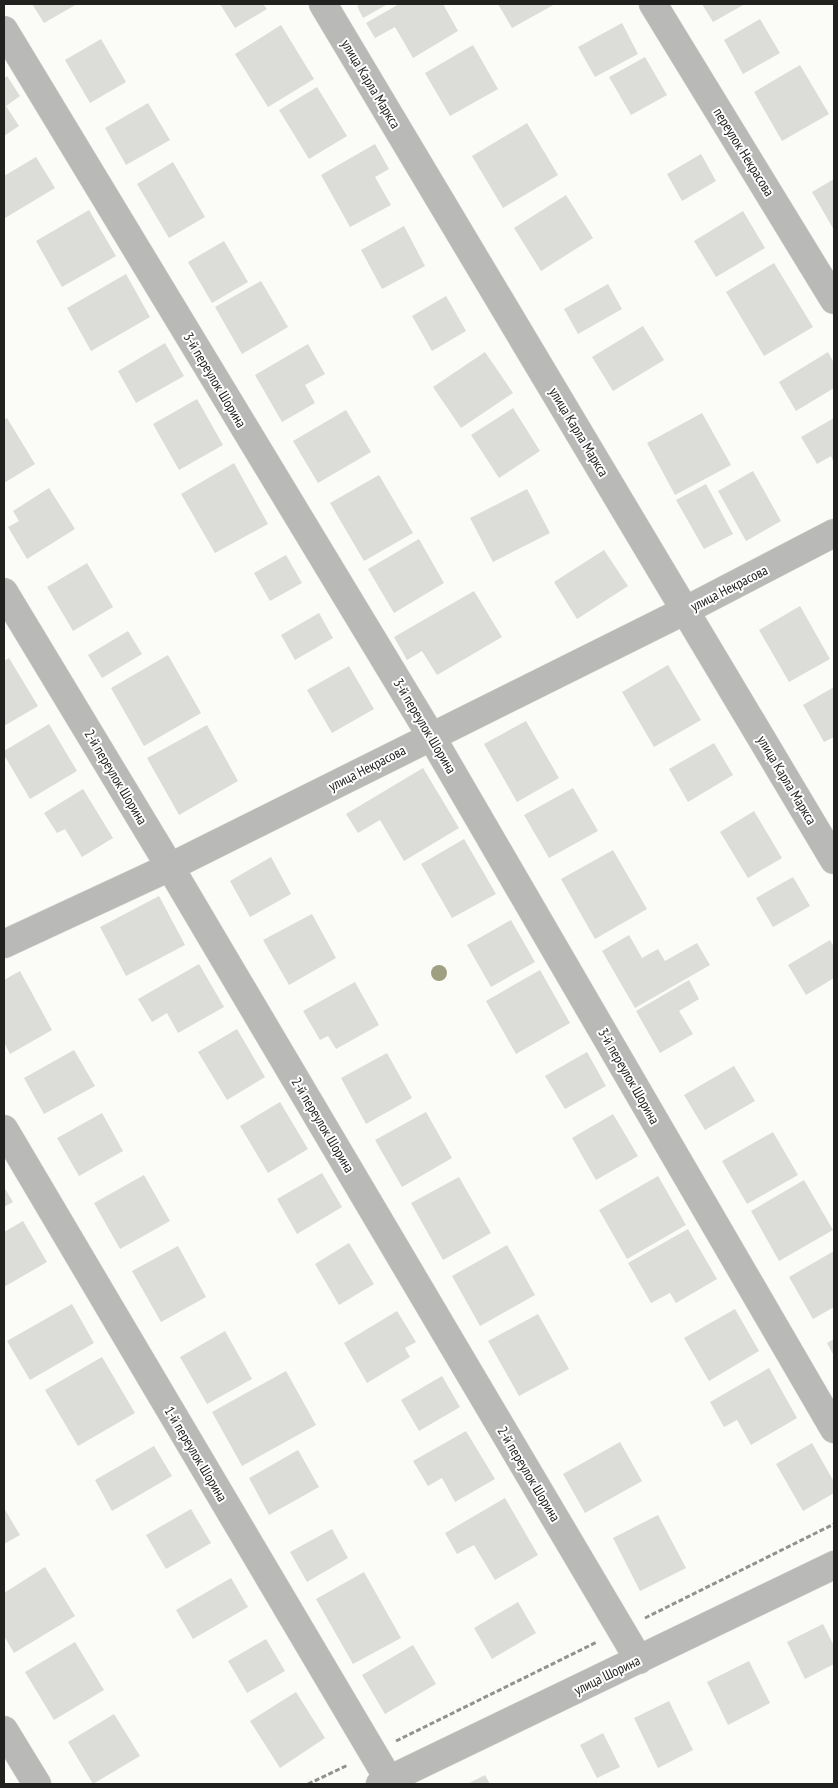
<svg xmlns="http://www.w3.org/2000/svg" width="838" height="1788" viewBox="0 0 838 1788" font-family="'PT Sans Narrow',sans-serif">
<style>
.building{fill:#dcdcd8}
.lines{fill:none;stroke-linecap:round;stroke-linejoin:round}
.street-casing{stroke:#d8d8d5;stroke-width:29}
.path{stroke:#91918e;stroke-width:3;stroke-dasharray:5 2.5;stroke-linecap:butt}
.street{stroke:#b9b9b7;stroke-width:28}
.tree{fill:#9fa081}
.labels{text-anchor:middle;dominant-baseline:central;stroke-width:4;stroke-linejoin:round;paint-order:stroke}
.street-label{font-size:14px;fill:#212220;stroke:#fff}
</style>
<rect width="100%" height="100%" fill="#fbfbf7"/>
<path class="building" d="M32 4H77L44 23Z
M220 4H263L267 9 235 28Z
M361 4H388L363 18 357 6Z
M399 4H443L458 31 413 58 395 27 375 38 366 23Z
M498 4H555L512 28Z
M702 4H745L713 22Z
M760 19 780 53 743 74 724 40Z
M622 23 638 54 595 77 578 47Z
M281 25 314 79 268 107 235 54Z
M101 39 126 82 90 103 65 60Z
M473 45 498 89 450 116 425 73Z
M645 57 667 95 631 115 609 77Z
M800 65 829 114 782 141 754 92Z
M7 76 20 96 6 106 19 126 4 136V79Z
M317 87 347 136 309 159 279 110Z
M148 103 170 140 126 165 105 128Z
M527 123 558 175 503 208 472 156Z
M375 144 389 169 375 177 391 205 350 227 321 175Z
M701 154 716 181 682 201 667 174Z
M36 157 55 188 5 218 4 176Z
M173 162 205 217 169 238 137 184Z
M834 179V230L812 192Z
M566 195 593 238 541 271 514 228Z
M89 210 116 256 62 287 36 241Z
M743 211 765 248 716 277 694 241Z
M404 226 425 266 382 289 361 250Z
M224 241 248 282 212 303 188 262Z
M774 263 813 327 764 356 726 292Z
M126 274 150 317 91 351 67 308Z
M261 281 288 327 242 354 215 307Z
M608 284 622 309 578 334 564 309Z
M446 296 466 331 432 351 412 316Z
M643 326 664 360 613 391 592 357Z
M165 343 184 376 136 403 118 371Z
M308 344 325 374 305 385 315 403 282 422 255 375Z
M485 352 513 393 461 428 433 387Z
M828 352 834 363V388L796 411 779 382Z
M197 399 223 445 179 470 153 424Z
M513 408 540 451 499 478 471 435Z
M346 410 371 452 318 483 293 441Z
M702 413 731 465 675 495 647 443Z
M7 418 35 464 4 483V420Z
M834 418V463L831 456 817 464 801 437Z
M234 463 268 524 215 553 181 494Z
M753 471 781 521 746 541 718 491Z
M379 475 413 533 364 561 330 503Z
M706 484 733 534 704 549 676 500Z
M49 488 75 529 27 559 8 527 19 521 13 511Z
M527 489 550 533 493 562 470 518Z
M419 539 444 583 394 613 368 569Z
M604 550 628 586 577 619 554 582Z
M286 555 302 583 270 601 254 573Z
M87 563 113 607 73 631 47 587Z
M474 591 502 637 437 675 422 651 407 660 394 637Z
M800 606 830 659 789 682 759 630Z
M319 613 333 638 295 660 281 635Z
M128 631 142 654 102 678 88 655Z
M168 655 201 713 144 746 111 688Z
M9 658 38 706 4 726V661Z
M668 665 701 720 654 747 622 692Z
M349 666 374 709 332 733 307 690Z
M834 687V737L824 742 803 705Z
M526 721 559 778 517 802 484 744Z
M49 724 77 771 30 799 4 755V751Z
M207 725 238 781 179 815 147 758Z
M714 743 733 775 688 802 669 769Z
M423 768 459 828 404 861 380 820 358 833 346 814Z
M573 788 598 831 549 858 524 815Z
M83 789 113 838 82 857 65 829 57 833 44 813Z
M754 811 782 858 748 878 720 832Z
M464 839 496 894 452 918 421 864Z
M613 850 647 909 595 939 561 879Z
M271 857 291 894 250 917 230 881Z
M793 877 810 906 773 927 756 898Z
M159 896 185 945 126 976 100 927Z
M312 914 336 958 289 985 263 940Z
M511 920 535 962 491 987 467 945Z
M629 935 642 958 658 949 665 961 697 943 710 965 635 1008 602 951Z
M830 940 834 947V978L806 995 788 965Z
M199 964 224 1007 178 1033 167 1013 152 1022 138 999Z
M540 970 570 1023 516 1054 486 1001Z
M20 971 52 1030 10 1054 4 1042V980Z
M689 980 699 999 679 1011 693 1034 660 1053 636 1011Z
M355 982 379 1025 336 1049 328 1036 320 1040 303 1011Z
M237 1029 265 1077 227 1100 198 1052Z
M74 1050 95 1086 44 1114 24 1078Z
M587 1052 606 1086 565 1109 545 1076Z
M387 1053 412 1098 366 1124 341 1078Z
M734 1066 755 1101 705 1130 684 1095Z
M280 1102 308 1149 268 1173 240 1126Z
M426 1112 452 1158 402 1187 375 1140Z
M102 1113 123 1151 79 1176 57 1138Z
M613 1114 638 1156 596 1180 572 1138Z
M773 1132 798 1175 747 1204 722 1161Z
M322 1173 342 1207 297 1234 277 1199Z
M144 1175 170 1221 120 1249 94 1203Z
M658 1176 686 1225 627 1259 599 1210Z
M459 1177 491 1233 443 1260 411 1203Z
M804 1180 833 1230 779 1261 751 1211Z
M4 1187 13 1202 4 1207Z
M23 1221 47 1262 4 1287V1232Z
M688 1229 717 1279 676 1303 670 1293 651 1303 628 1263Z
M349 1243 374 1284 339 1305 315 1264Z
M507 1245 535 1295 480 1326 452 1276Z
M178 1246 206 1297 161 1322 132 1271Z
M834 1251V1307L813 1319 789 1277Z
M72 1304 94 1343 30 1380 7 1341Z
M735 1309 759 1351 709 1381 684 1338Z
M397 1311 416 1342 405 1348 410 1357 367 1383 344 1343Z
M538 1314 569 1369 519 1396 488 1341Z
M225 1331 252 1379 207 1404 180 1357Z
M834 1339V1356L827 1343Z
M102 1357 135 1413 78 1446 45 1390Z
M769 1368 797 1418 751 1445 737 1420 724 1427 710 1402Z
M286 1371 316 1425 242 1466 212 1412Z
M442 1376 460 1407 419 1431 401 1400Z
M466 1431 495 1479 455 1502 442 1478 428 1486 413 1461Z
M620 1442 642 1481 585 1513 563 1474Z
M812 1443 834 1482V1493L803 1511 776 1464Z
M154 1446 172 1476 112 1511 95 1480Z
M298 1450 319 1487 269 1515 249 1478Z
M505 1498 538 1555 495 1580 474 1545 457 1554 445 1533Z
M4 1508 20 1535 4 1544Z
M191 1509 211 1543 166 1569 146 1535Z
M658 1515 686 1568 640 1591 613 1538Z
M332 1529 348 1558 307 1582 290 1552Z
M45 1567 75 1616 14 1653 4 1636V1593Z
M364 1572 401 1638 353 1664 316 1599Z
M231 1578 248 1607 193 1639 176 1610Z
M518 1602 536 1633 492 1659 474 1628Z
M823 1624 834 1646V1664L805 1679 787 1642Z
M266 1639 285 1671 247 1693 228 1661Z
M75 1642 104 1690 54 1720 25 1672Z
M413 1645 436 1684 385 1714 362 1675Z
M749 1661 770 1703 728 1725 707 1682Z
M296 1692 325 1738 280 1768 250 1721Z
M669 1701 693 1750 658 1768 634 1718Z
M114 1714 140 1756 93 1784 68 1742Z
M603 1733 620 1767 597 1778 580 1745Z
M485 1775 490 1784H467Z"/>
<g class="lines">
<g class="street-casing">
<path id="street" d="M323 4 834 860
M653 4 834 300
M4 30 431 736 834 1429
M4 592 170 867 639 1660
M4 944 170 867 686 610 834 533
M4 1129 389 1780
M4 1730 37 1784
M380 1784 834 1565"/>
</g>
<path class="path" d="M645 1618 834 1524
M396 1741 597 1642
M308 1784 348 1765"/>
<use href="#street" class="street"/>
</g>
<circle class="tree" cx="439" cy="973" r="8"/>
<g class="labels">
<g class="street-label">
<text transform="translate(371 84) rotate(59)">улица Карла Маркса</text>
<text transform="translate(744 152) rotate(58)">переулок Некрасова</text>
<text transform="translate(215 380) rotate(59)">3-й переулок Шорина</text>
<text transform="translate(579 432) rotate(59)">улица Карла Маркса</text>
<text transform="translate(729 588) rotate(-27)">улица Некрасова</text>
<text transform="translate(425 726) rotate(59)">3-й переулок Шорина</text>
<text transform="translate(367 768) rotate(-27)">улица Некрасова</text>
<text transform="translate(116 777) rotate(59)">2-й переулок Шорина</text>
<text transform="translate(787 780) rotate(59)">улица Карла Маркса</text>
<text transform="translate(629 1076) rotate(60)">3-й переулок Шорина</text>
<text transform="translate(323 1125) rotate(59)">2-й переулок Шорина</text>
<text transform="translate(196 1454) rotate(59)">1-й переулок Шорина</text>
<text transform="translate(529 1474) rotate(59)">2-й переулок Шорина</text>
<text transform="translate(607 1675) rotate(-26)">улица Шорина</text>
</g>
</g>
<rect width="838" height="1788" fill="none" stroke="#212220" stroke-width="10"/>
</svg>
